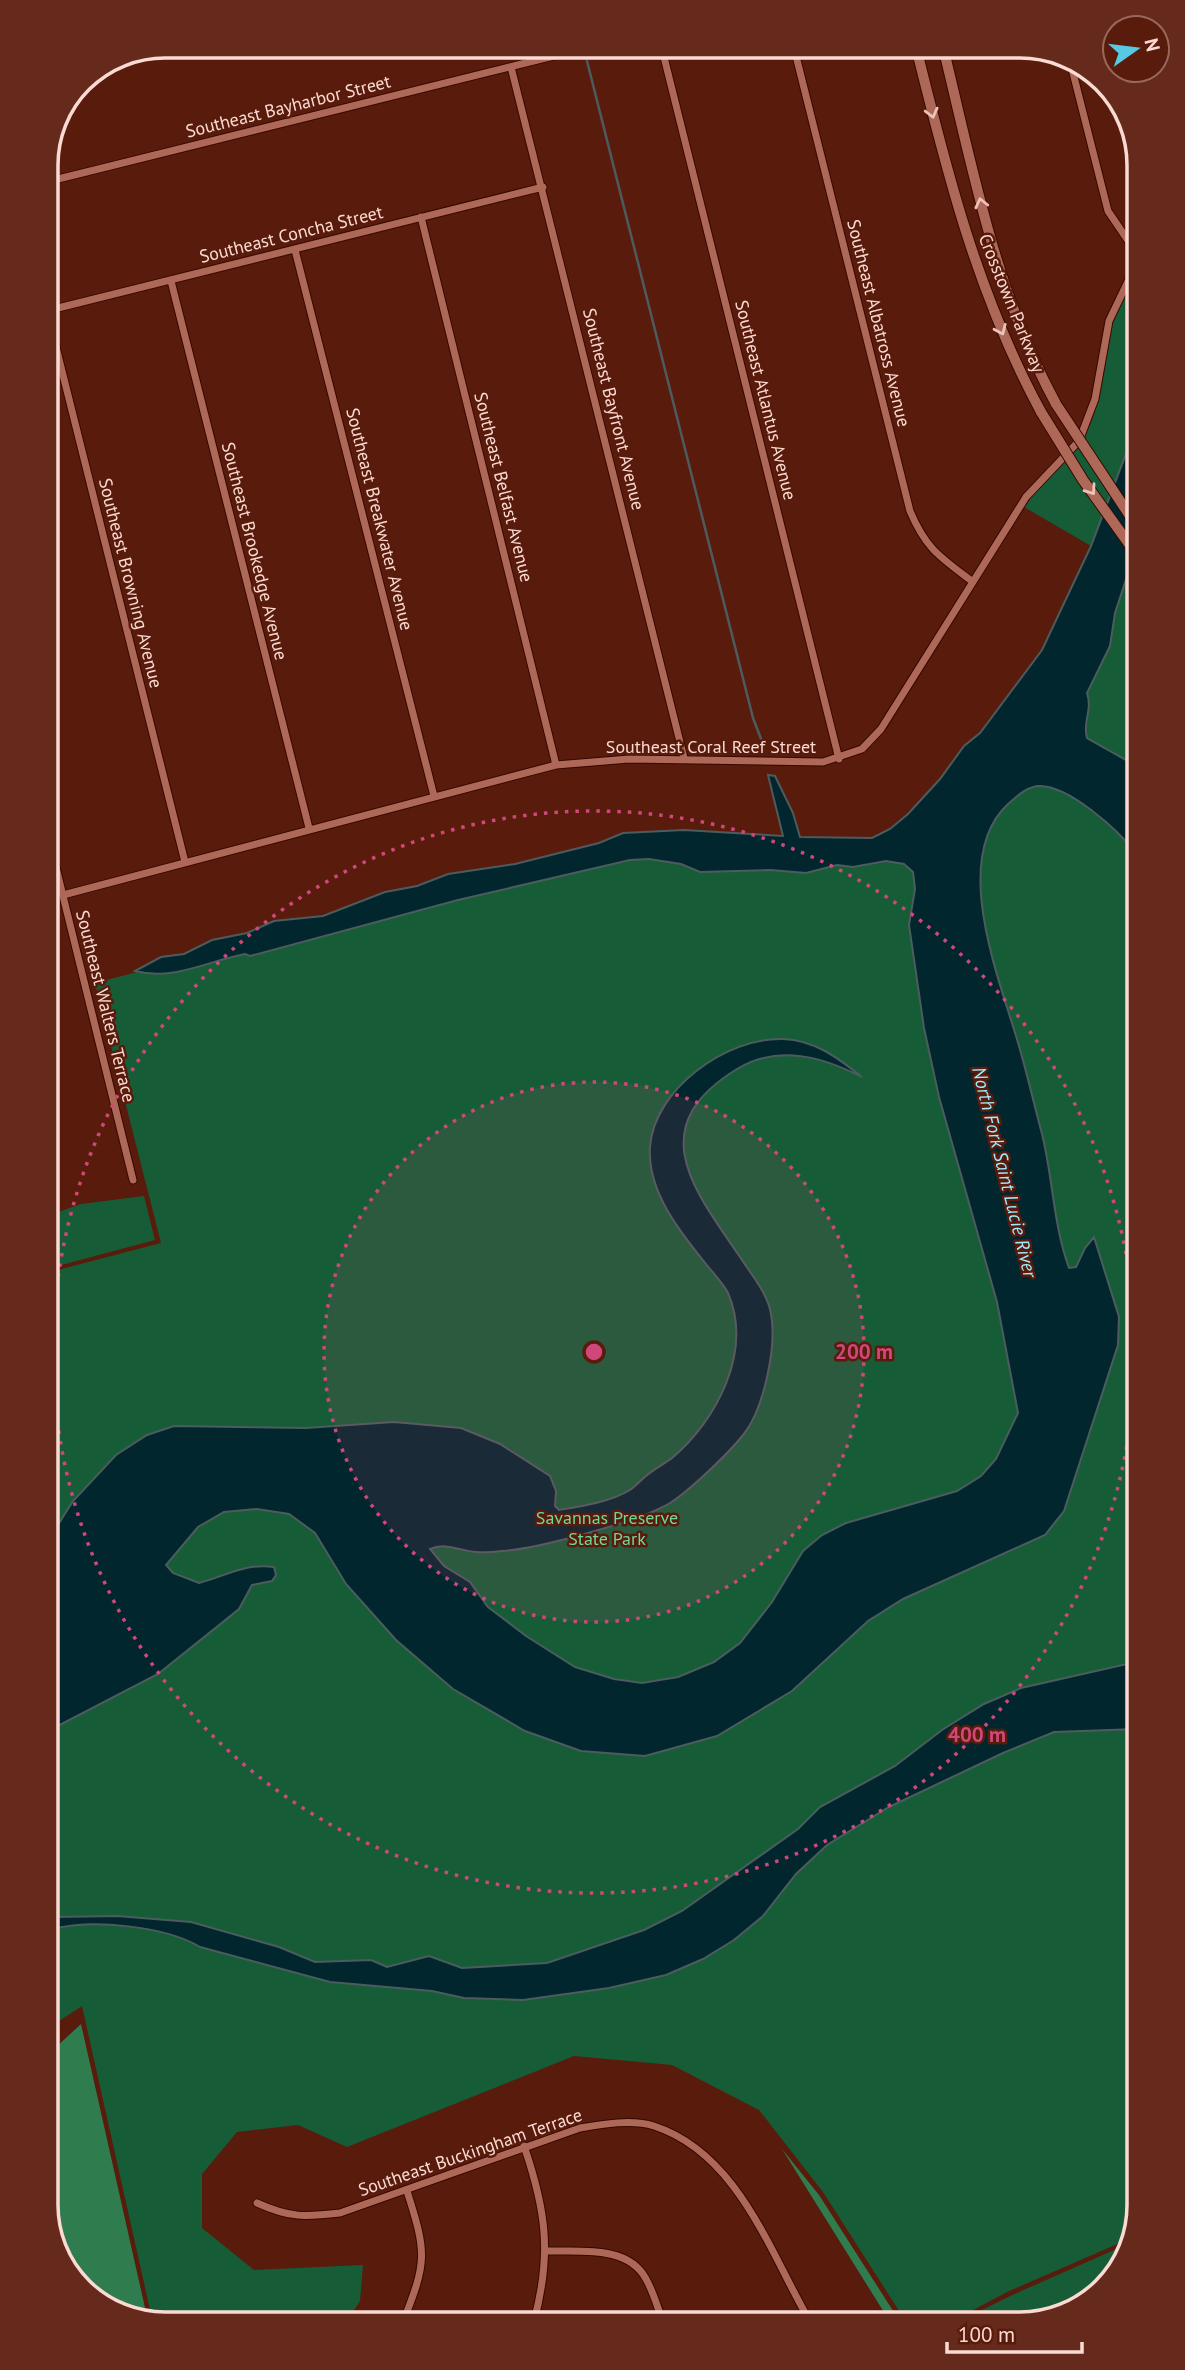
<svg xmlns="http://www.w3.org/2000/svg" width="1185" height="2370" viewBox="0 0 1185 2370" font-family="'PT Sans',sans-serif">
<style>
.green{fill:#165d37}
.forest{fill:#2f7c4f}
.water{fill:#02262d;stroke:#4c5c5e;stroke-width:2}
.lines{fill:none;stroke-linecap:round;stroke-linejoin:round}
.stream{stroke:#4c5c5e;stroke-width:2.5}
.street-casing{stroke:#360801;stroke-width:9}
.secondary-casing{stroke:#360801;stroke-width:12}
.street{stroke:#ae6857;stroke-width:7}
.secondary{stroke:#ae6857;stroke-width:10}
.secondary-bridge-casing{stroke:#360801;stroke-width:12;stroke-linecap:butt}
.secondary-bridge{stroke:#ae6857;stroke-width:10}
.oneway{stroke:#ebc3b9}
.ring{fill:none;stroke:#d04879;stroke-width:3.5;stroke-dasharray:3.5 7}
.labels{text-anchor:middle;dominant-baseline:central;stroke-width:5;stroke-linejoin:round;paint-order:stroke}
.street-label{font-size:18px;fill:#fadad2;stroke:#591b0c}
.park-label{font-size:18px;fill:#71d899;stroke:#591b0c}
.water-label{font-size:19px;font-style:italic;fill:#9eecff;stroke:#591b0c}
.rim{fill:none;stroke:#fadad2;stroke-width:3.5}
.centre{fill:#d04879;stroke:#591b0c;stroke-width:3.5}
.ring-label{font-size:21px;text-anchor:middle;font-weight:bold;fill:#d04879;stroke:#591b0c;stroke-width:5;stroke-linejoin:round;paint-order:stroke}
</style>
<rect width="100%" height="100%" fill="#591b0c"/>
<path class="green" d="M1130 287 1132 438 1091 546 1024 507C1042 477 1074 459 1089 427 1103 399 1100 367 1108 337 1113 320 1121 303 1130 287Z
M1132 507 1139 2206 1127 2247 1122 2242 1007 2292 960 2317H903L823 2192 759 2110 672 2065 574 2056 347 2147 298 2125 237 2132 202 2174V2228L254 2270 363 2265 360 2301 346 2322 153 2323 82 2006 53 2025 50 1272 161 1243 95 983 579 857 928 851Z
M144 1196 155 1240 50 1268V1215L81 1204Z
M1121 2247 1125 2253 1119 2272 1066 2316H970L1010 2296Z"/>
<path class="forest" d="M81 2024 148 2321 98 2304 54 2251V2049Z
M782 2149 819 2195 897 2317H887Z"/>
<path class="water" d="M1132 438V561L1115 613 1110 646 1087 693C1093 711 1082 722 1087 738L1133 764 1134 851C1117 829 1069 786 1040 786 1027 786 1016 797 1008 804 951 857 997 973 1016 1036 1026 1068 1033 1101 1042 1134 1053 1178 1053 1224 1069 1268L1076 1267 1085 1248 1094 1237 1119 1317 1118 1345 1064 1511 1045 1535 903 1599 868 1621 792 1691 717 1736 645 1756 581 1751 525 1731 453 1689 396 1640 346 1584 315 1533 289 1514 257 1509 224 1512 198 1527 166 1565 173 1573 199 1583C226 1576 245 1563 274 1567L276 1575 272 1581 252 1585 239 1609 158 1674 52 1729 51 1536 73 1501 116 1455 147 1435 174 1426 306 1428 394 1422 461 1428 500 1444 550 1476 556 1491 555 1506 559 1510C583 1506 610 1502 630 1490 636 1486 641 1480 646 1476 654 1469 664 1464 672 1458 717 1420 753 1351 728 1293 723 1283 713 1273 706 1264 680 1232 647 1191 650 1147 654 1089 727 1037 783 1039 815 1040 838 1058 862 1077 823 1057 778 1044 737 1069 639 1129 697 1193 744 1263 754 1278 768 1295 771 1314 777 1346 764 1409 743 1435 729 1453 689 1491 670 1503 640 1521 537 1549 502 1551 494 1552 485 1553 476 1552 460 1551 446 1542 430 1549L444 1566 470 1582 488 1607 526 1636 575 1667 614 1679 642 1683 678 1677 714 1662 740 1643 772 1602 803 1551 822 1535 846 1523 957 1491 981 1476 996 1459 1018 1413 997 1302 939 1097 924 1028 909 925 915 889 913 872 904 864 886 861 853 867 837 865 806 873 771 870 700 872 681 864 649 859 630 860 458 900 250 956 245 954C207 961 174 981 135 971L161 957 184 954 212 940 247 933 274 921 323 916 385 892 417 886 448 874 515 864 599 843 623 833 684 830 783 836 768 775 775 776 793 813 800 837 872 838 890 829 908 814 940 779 964 746 980 733 1042 650 1091 546Z
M1127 1664 1137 1665V1729L1054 1732 1003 1753 889 1807 827 1845 796 1874 763 1916 734 1940 703 1959 666 1975 609 1988 523 2000 464 1998 432 1991 330 1982 200 1947C165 1926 93 1919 53 1929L54 1917 117 1916 191 1922 279 1947 315 1962 371 1960 387 1967 429 1956 462 1968 547 1963 644 1930 682 1911 798 1829 820 1807 895 1766 942 1730 984 1704 1021 1688Z"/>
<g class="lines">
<path class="stream" d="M587 61 753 718 763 744"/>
<g class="street-casing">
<path id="street" d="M794 48 910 511C926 549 940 557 973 582
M662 49 839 759
M1070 61 1108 211 1131 245
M511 67 684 758
M46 182 578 50
M421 217 556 765
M295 250 434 796
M171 281 309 828
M46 311 543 187
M47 311 185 862
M49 839 133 1180
M63 895 556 765 629 759 823 762 862 749 881 729 1026 497 1079 441 1095 399 1109 321 1131 275
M524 2146C546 2210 552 2254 534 2321
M257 2203C290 2218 305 2217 340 2213L580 2128C603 2124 632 2119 654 2126 737 2153 769 2250 808 2318
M547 2251C580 2252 628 2245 646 2279 653 2291 657 2306 662 2319
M403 2322C427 2261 427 2254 407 2191"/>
</g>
<g class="secondary-casing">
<path id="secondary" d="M916 47C947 173 978 296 1041 412
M943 47C973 169 995 292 1056 404"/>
</g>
<use href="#street" class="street"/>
<use href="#secondary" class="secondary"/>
<g class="secondary-bridge-casing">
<path id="secondary-bridge" d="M1056 404 1132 519
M1041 412 1083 480 1132 548"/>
</g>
<use href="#secondary-bridge" class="secondary-bridge"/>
</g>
<defs><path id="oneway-chevron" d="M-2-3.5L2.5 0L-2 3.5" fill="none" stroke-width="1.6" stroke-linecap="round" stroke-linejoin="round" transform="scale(1.75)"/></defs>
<g class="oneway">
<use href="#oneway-chevron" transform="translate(932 113) rotate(76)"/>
<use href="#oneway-chevron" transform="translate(981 203) rotate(-103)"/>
<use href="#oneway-chevron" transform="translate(1001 330) rotate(66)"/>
<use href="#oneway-chevron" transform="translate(1091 490) rotate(55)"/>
</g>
<circle cx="594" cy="1352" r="270" fill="#d04879" fill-opacity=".12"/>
<g class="ring">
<circle cx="594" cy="1352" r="270"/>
<circle cx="594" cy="1352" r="541"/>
</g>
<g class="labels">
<g class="street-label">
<text transform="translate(288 106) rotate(-14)">Southeast Bayharbor Street</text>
<text transform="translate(291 234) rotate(-14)">Southeast Concha Street</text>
<text transform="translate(1012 303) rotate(68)">Crosstown Parkway</text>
<text transform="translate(879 323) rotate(76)">Southeast Albatross Avenue</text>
<text transform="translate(766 400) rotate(76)">Southeast Atlantus Avenue</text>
<text transform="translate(614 409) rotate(76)">Southeast Bayfront Avenue</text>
<text transform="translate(504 487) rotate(76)">Southeast Belfast Avenue</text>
<text transform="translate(380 519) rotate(76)">Southeast Breakwater Avenue</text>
<text transform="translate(255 551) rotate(76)">Southeast Brookedge Avenue</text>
<text transform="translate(131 583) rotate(76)">Southeast Browning Avenue</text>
<text x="711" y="746">Southeast Coral Reef Street</text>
<text transform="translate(106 1006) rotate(76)">Southeast Walters Terrace</text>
<text transform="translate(470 2152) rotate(-19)">Southeast Buckingham Terrace</text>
</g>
<g class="park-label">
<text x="607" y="1517">Savannas Preserve<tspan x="607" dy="21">State Park</tspan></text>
</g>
<g class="water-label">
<text transform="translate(1005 1172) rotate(76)">North Fork Saint Lucie River</text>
</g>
</g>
<path d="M0 0H1185V2370H0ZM165 58H1020A107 107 0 0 1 1127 165V2205A107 107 0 0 1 1020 2312H165A107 107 0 0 1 58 2205V165A107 107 0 0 1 165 58Z" fill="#662a1c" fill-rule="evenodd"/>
<path class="rim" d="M165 58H1020A107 107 0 0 1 1127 165V2205A107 107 0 0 1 1020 2312H165A107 107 0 0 1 58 2205V165A107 107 0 0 1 165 58Z"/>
<circle cx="594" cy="1352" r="10" class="centre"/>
<g class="ring-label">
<text x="864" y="1359">200 m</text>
<text x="977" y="1742">400 m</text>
</g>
<g transform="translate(1136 49) rotate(76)"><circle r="33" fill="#591b0c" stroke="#99675b" stroke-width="2"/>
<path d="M0-5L12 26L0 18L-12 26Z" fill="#57c9e2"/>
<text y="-10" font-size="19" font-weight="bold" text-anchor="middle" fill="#fadad2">N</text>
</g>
<path d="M947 2342v10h135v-10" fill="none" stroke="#fadad2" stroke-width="3.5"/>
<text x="958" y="2342" font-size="21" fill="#fadad2" stroke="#591b0c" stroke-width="5" paint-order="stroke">100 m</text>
</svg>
